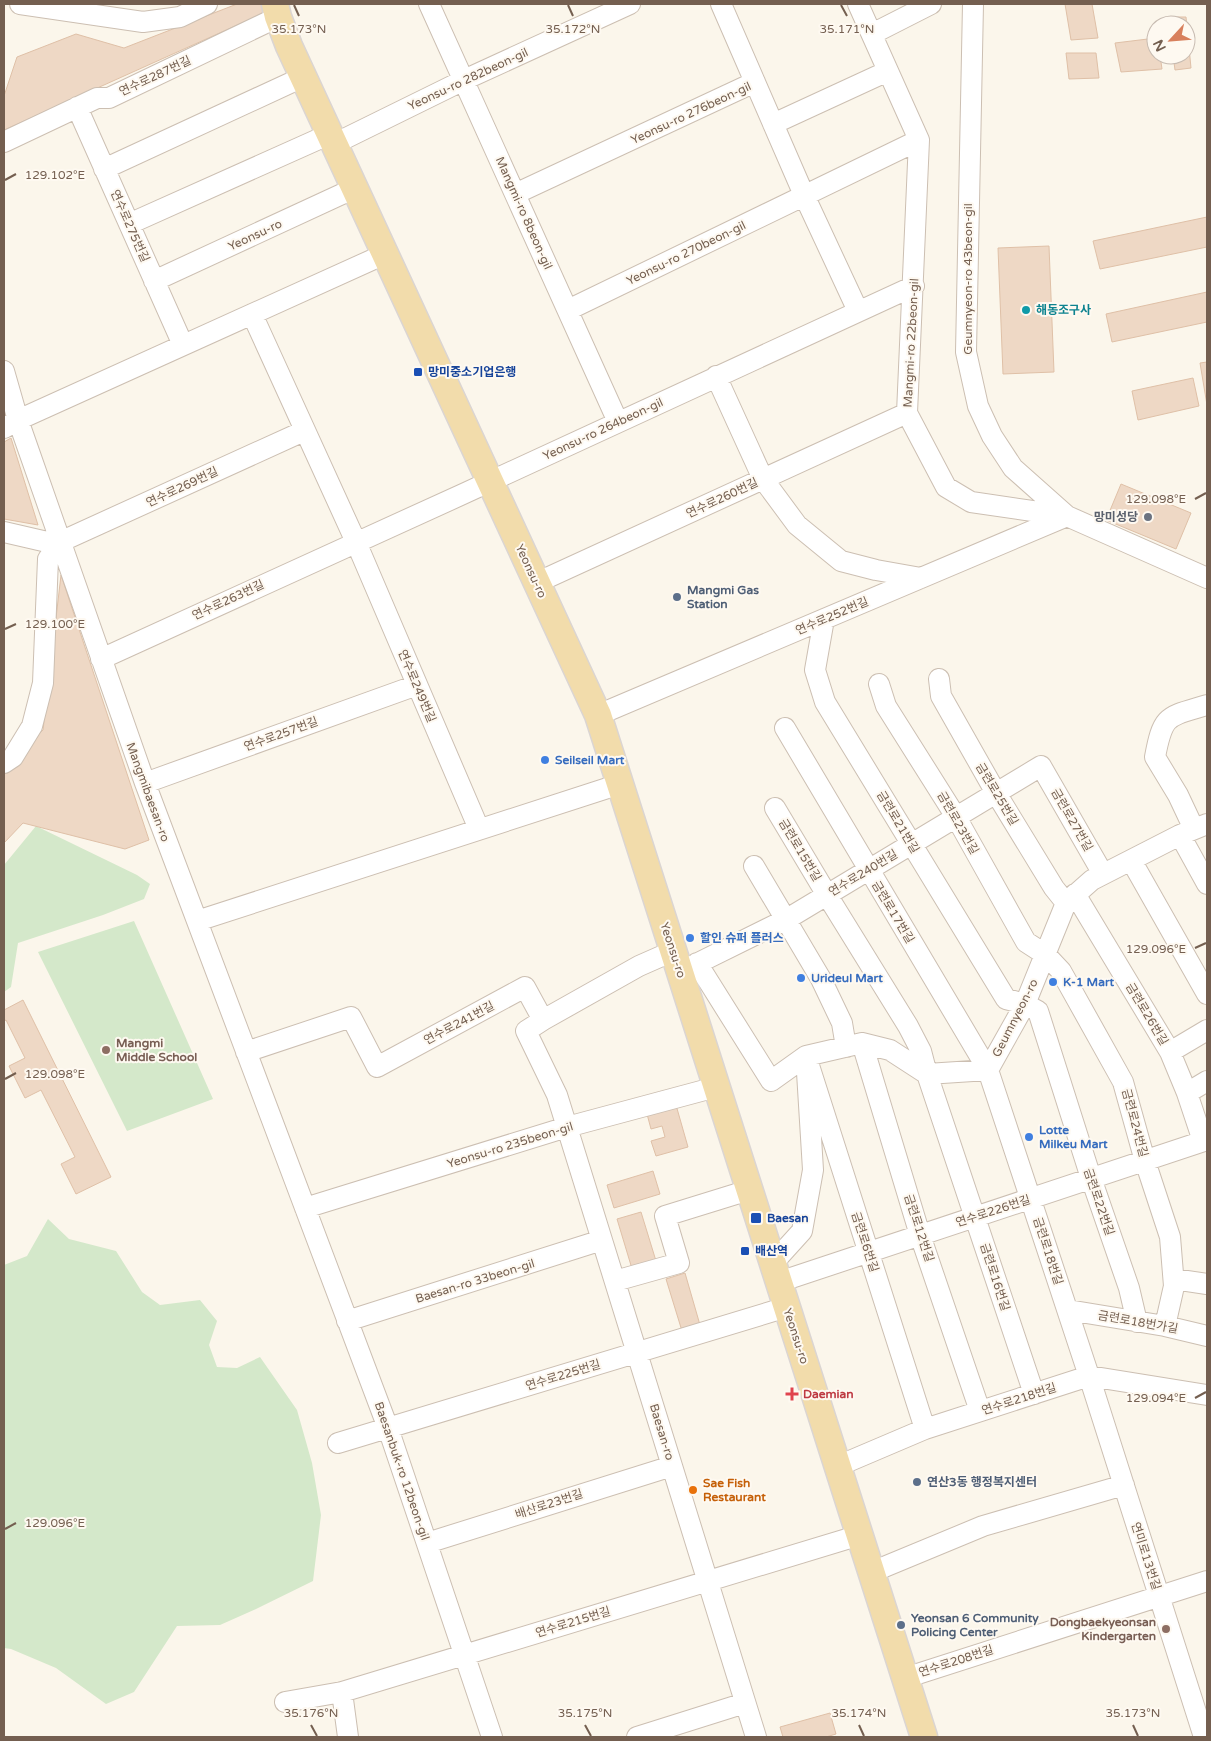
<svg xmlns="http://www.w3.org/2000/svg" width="1211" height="1741" viewBox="0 0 1211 1741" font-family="'Varela Round','Noto Sans KR',sans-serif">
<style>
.green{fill:#d4e8ca}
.building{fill:#eed8c5;stroke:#dfc0a7}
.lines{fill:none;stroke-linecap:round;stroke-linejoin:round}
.minor-casing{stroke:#ccbfb2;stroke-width:22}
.major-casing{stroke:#dbd5d2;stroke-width:29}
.minor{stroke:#fff;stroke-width:20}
.major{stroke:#f2dcab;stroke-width:26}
.ticks{fill:none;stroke:#745f50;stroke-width:2}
.culture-dot{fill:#0f9aa8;stroke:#fef9f1;stroke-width:2}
.transit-dot{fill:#1a4fb4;stroke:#fef9f1;stroke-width:2}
.worship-dot{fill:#6b7280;stroke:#fef9f1;stroke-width:2}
.service-dot{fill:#5c6f8a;stroke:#fef9f1;stroke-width:2}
.shop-dot{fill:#3f7fe0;stroke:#fef9f1;stroke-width:2}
.education-dot{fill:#8d6e63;stroke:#fef9f1;stroke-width:2}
.health-dot{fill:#e0444e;stroke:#fef9f1;stroke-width:2}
.food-dot{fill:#e8710a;stroke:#fef9f1;stroke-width:2}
.labels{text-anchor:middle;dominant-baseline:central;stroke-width:4;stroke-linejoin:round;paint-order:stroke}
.street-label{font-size:12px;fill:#745f50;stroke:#fef9f1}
.culture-label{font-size:12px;font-weight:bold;fill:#0d838f;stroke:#fef9f1;text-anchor:start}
.transit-label{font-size:12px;font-weight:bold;fill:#164399;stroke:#fef9f1;text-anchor:start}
.worship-label{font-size:12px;font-weight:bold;fill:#5b616d;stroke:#fef9f1;text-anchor:end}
.service-label{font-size:12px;font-weight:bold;fill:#4e5e75;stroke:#fef9f1;text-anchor:start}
.shop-label{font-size:12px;font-weight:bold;fill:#366cbe;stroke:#fef9f1;text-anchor:start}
.education-label{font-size:12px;font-weight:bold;fill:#785e54;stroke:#fef9f1;text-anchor:start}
.health-label{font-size:12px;font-weight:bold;fill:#be3a42;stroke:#fef9f1;text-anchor:start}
.food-label{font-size:12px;font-weight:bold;fill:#c56008;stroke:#fef9f1;text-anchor:start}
.ticks-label{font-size:12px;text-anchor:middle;fill:#745f50;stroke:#fef9f1;stroke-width:4;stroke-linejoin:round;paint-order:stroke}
</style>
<rect width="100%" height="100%" fill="#fbf6eb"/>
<path class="green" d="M36 826 137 875 150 884 144 899 103 915 18 943 11 987 4 992V865Z
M134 921 213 1099 127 1131 38 952Z
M48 1219 69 1239 116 1251 142 1292 160 1305 200 1300 217 1321 209 1345 217 1367 237 1368 260 1357 297 1410 312 1463 321 1515 313 1581 256 1609 220 1625 177 1626 134 1692 106 1704 56 1668 11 1649 4 1648V1265L27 1256Z"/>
<path class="building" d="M237 4H262L264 13 4 130V96L17 57 76 34 124 48Z
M1065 4H1092L1098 38 1071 40Z
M1169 17H1186L1191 68 1175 70 1173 55H1186V25H1170Z
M1156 38V55H1160L1162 69 1121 72 1115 43Z
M1066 53H1096L1099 78 1069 79Z
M1207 217V247L1100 269 1093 241Z
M1049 246 1054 372 1003 374 998 248Z
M1207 292V322L1112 342 1106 314Z
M1207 362V405L1200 363Z
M1193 378 1199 406 1138 420 1132 391Z
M11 438 38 525 4 519V442Z
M1121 484 1191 513 1176 549 1106 520Z
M61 575 149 840 125 849 23 823 4 843V769L43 730Z
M23 1000 111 1177 76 1194 61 1164 75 1157 41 1090 25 1098 9 1066 25 1058 6 1020 4 1021V1010Z
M676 1105 688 1147 656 1156 651 1141 665 1137 662 1126 651 1129 647 1114Z
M653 1171 660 1194 614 1208 607 1185Z
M641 1212 660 1274 636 1282 617 1219Z
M685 1273 700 1325 682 1331 666 1279Z
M830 1713 836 1734 826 1737H783L780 1727Z"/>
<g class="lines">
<g class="minor-casing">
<path id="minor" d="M20 4 143 22 180 17 207 4
M429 4 618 422
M721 4 804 195 858 311
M858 4 919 140 907 413 946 487 971 502 1067 516
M973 4 966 352 978 406 992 436 1013 468 1067 516 1207 578
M872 34 931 4
M77 107 183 345
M773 124 888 71
M4 142 97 98H109L278 17
M334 144 464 80 630 4
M104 169 303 77
M515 194 755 82
M129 224 330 134
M154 281 355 188
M568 310 919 140
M252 314 356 542 479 829
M4 371 18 420 145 783 388 1428 492 1737
M716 376 763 479 797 525 841 561 876 570 921 578
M4 428 18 420 385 254
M4 532 43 541 60 542 304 431
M536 583 907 413
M824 619 815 670 825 702 1006 999 1025 1004 1038 1011 1091 1178 1129 1288 1137 1322
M101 659 463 494 914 286
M939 679 941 696 996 793 1054 888 1066 903
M879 684 886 706 956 817 1026 942 1046 955 1061 971 1123 1082 1145 1161 1170 1237 1174 1286 1165 1326
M598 715 1067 516
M785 728 988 1070 1089 1376 1204 1737
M4 763 13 757 32 726 43 683 48 559 60 542
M145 783 417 685
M775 808 827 895 908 1026 921 1051 927 1074 1034 1394
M1194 829 1178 795 1155 757C1163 714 1167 717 1207 705
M1180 835 1207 884
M1131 860 1207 994
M754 866 821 979 842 1023 846 1047
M1075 894 1170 1052 1187 1093 1203 1141
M197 921 620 784
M697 963 771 1081 806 1056 925 1429
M684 970 787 919 1041 766 1103 874
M543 1020 526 1031 557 1095 756 1737
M862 1043 920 1235 980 1411
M246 1052 351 1017 377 1067 525 987 543 1020 639 966 673 951
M1170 1052 1207 1030
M1187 1093 1207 1081
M305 1208 567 1127 716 1087
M773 1263 802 1231 813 1170 806 1056 862 1043 890 1050 927 1074 988 1070 1025 1004 1066 903 1092 880 1180 835 1207 824
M1174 1279 1207 1284
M615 1281 679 1263 665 1216 749 1190
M779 1282 1207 1140
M1068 1310 1165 1326 1207 1336
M347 1321 602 1240
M338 1443 787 1307
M838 1466 925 1429 1089 1376 1207 1395
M427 1543 672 1466
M872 1572 983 1526 1124 1485
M905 1678 1207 1581
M342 1692 348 1737
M285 1702 342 1692 860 1535
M637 1737 745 1703"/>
</g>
<g class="major-casing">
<path id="major" d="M275 4 278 17 289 46 598 715 924 1737"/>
</g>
<use href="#minor" class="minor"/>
<use href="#major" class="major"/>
</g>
<path class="ticks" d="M294 5 299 16M568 5 573 16M841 5 847 16M5 180 16 174M1195 499 1206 493M5 629 16 624M1195 948 1206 943M5 1079 16 1073M1195 1398 1206 1392M5 1529 16 1523M311 1725 317 1736M585 1725 591 1736M859 1725 864 1736M1133 1725 1138 1736"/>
<circle class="culture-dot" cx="1026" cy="310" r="5"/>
<g class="transit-dot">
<rect x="413" y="367" width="10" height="10" rx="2.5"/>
<rect x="750" y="1212" width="12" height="12" rx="2.5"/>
<rect x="740" y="1246" width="10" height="10" rx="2.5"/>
</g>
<circle class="worship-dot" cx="1148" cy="517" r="5"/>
<g class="service-dot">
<circle cx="677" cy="597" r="5"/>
<circle cx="917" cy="1482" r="5"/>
<circle cx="901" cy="1625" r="5"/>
</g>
<g class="shop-dot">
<circle cx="545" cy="760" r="5"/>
<circle cx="690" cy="938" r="5"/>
<circle cx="801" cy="978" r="5"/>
<circle cx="1053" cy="982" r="5"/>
<circle cx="1029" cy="1137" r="5"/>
</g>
<g class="education-dot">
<circle cx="106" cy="1050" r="5"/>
<circle cx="1166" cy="1629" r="5"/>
</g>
<path class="health-dot" d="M789.5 1386.5h5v5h5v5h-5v5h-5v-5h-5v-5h5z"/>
<circle class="food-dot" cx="693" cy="1490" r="5"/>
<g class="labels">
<g class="street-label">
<text transform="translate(155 76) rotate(-25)">연수로287번길</text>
<text transform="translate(468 79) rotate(-25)">Yeonsu-ro 282beon-gil</text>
<text transform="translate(691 113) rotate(-25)">Yeonsu-ro 276beon-gil</text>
<text transform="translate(524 213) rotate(66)">Mangmi-ro 8beon-gil</text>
<text transform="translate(130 226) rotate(66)">연수로275번길</text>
<text transform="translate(255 235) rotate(-25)">Yeonsu-ro</text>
<text transform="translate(686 253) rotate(-26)">Yeonsu-ro 270beon-gil</text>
<text transform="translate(968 279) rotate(-90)">Geumnyeon-ro 43beon-gil</text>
<text transform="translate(911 343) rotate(-87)">Mangmi-ro 22beon-gil</text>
<text transform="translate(603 429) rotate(-25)">Yeonsu-ro 264beon-gil</text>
<text transform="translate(182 487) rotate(-25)">연수로269번길</text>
<text transform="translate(722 498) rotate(-25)">연수로260번길</text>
<text transform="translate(531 571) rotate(65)">Yeonsu-ro</text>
<text transform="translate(228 600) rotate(-25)">연수로263번길</text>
<text transform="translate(832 616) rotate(-23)">연수로252번길</text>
<text transform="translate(417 686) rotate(67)">연수로249번길</text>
<text transform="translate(281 734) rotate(-20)">연수로257번길</text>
<text transform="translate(148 792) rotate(70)">Mangmibaesan-ro</text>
<text transform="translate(997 794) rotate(59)">금련로25번길</text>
<text transform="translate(1072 820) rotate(60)">금련로27번길</text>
<text transform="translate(898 822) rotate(59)">금련로21번길</text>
<text transform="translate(958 823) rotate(60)">금련로23번길</text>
<text transform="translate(800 850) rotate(59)">금련로15번길</text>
<text transform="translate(863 873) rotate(-31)">연수로240번길</text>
<text transform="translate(893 912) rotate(59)">금련로17번길</text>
<text transform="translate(673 950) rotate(72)">Yeonsu-ro</text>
<text transform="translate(1147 1014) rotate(59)">금련로26번길</text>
<text transform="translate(1015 1018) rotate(-63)">Geumnyeon-ro</text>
<text transform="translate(459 1023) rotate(-28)">연수로241번길</text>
<text transform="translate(1135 1123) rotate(75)">금련로24번길</text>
<text transform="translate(510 1145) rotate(-17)">Yeonsu-ro 235beon-gil</text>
<text transform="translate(1099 1202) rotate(71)">금련로22번길</text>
<text transform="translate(993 1211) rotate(-18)">연수로226번길</text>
<text transform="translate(919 1228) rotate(72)">금련로12번길</text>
<text transform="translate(865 1242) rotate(72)">금련로6번길</text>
<text transform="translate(1048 1251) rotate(72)">금련로18번길</text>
<text transform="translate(995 1277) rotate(72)">금련로16번길</text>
<text transform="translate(475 1281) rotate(-17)">Baesan-ro 33beon-gil</text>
<text transform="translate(1138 1322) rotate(10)">금련로18번가길</text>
<text transform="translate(796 1336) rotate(72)">Yeonsu-ro</text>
<text transform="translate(563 1375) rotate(-17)">연수로225번길</text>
<text transform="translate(1019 1399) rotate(-18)">연수로218번길</text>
<text transform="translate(662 1432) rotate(73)">Baesan-ro</text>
<text transform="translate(402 1471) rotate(71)">Baesanbuk-ro 12beon-gil</text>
<text transform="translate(549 1504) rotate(-18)">배산로23번길</text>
<text transform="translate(1146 1556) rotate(72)">연미로13번길</text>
<text transform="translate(573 1622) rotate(-17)">연수로215번길</text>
<text transform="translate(956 1661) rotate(-18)">연수로208번길</text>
</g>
<g class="culture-label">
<text x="1036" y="310">해동조구사</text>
</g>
<g class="transit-label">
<text x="428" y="372">망미중소기업은행</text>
<text x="767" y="1218">Baesan</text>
<text x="755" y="1251">배산역</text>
</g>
<g class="worship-label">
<text x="1138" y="517">망미성당</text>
</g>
<g class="service-label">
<text x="687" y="590">Mangmi Gas<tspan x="687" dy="14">Station</tspan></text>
<text x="927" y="1482">연산3동 행정복지센터</text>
<text x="911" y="1618">Yeonsan 6 Community<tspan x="911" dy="14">Policing Center</tspan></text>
</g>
<g class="shop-label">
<text x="555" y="760">Seilseil Mart</text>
<text x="700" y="938">할인 슈퍼 플러스</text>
<text x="811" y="978">Urideul Mart</text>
<text x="1063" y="982">K-1 Mart</text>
<text x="1039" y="1130">Lotte<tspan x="1039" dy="14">Milkeu Mart</tspan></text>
</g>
<g class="education-label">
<text x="116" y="1043">Mangmi<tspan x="116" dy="14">Middle School</tspan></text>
<text x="1156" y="1622" text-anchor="end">Dongbaekyeonsan<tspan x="1156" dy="14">Kindergarten</tspan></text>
</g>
<g class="health-label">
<text x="803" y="1394">Daemian</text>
</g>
<g class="food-label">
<text x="703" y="1483">Sae Fish<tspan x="703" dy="14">Restaurant</tspan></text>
</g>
</g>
<g class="ticks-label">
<text x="299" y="33">35.173°N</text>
<text x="573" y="33">35.172°N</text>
<text x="847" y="33">35.171°N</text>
<text x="55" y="179">129.102°E</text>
<text x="1156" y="503">129.098°E</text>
<text x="55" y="628">129.100°E</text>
<text x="1156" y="953">129.096°E</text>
<text x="55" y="1078">129.098°E</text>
<text x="1156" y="1402">129.094°E</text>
<text x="55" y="1527">129.096°E</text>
<text x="311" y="1717">35.176°N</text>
<text x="585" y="1717">35.175°N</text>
<text x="859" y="1717">35.174°N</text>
<text x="1133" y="1717">35.173°N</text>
</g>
<rect width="1211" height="1741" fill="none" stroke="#745f50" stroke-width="10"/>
<g transform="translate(1171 40) rotate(244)"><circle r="24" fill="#fef9f1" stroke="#c7bbb1"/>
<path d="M0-4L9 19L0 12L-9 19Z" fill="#d8805d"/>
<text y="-8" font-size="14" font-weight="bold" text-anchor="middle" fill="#745f50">N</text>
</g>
</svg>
